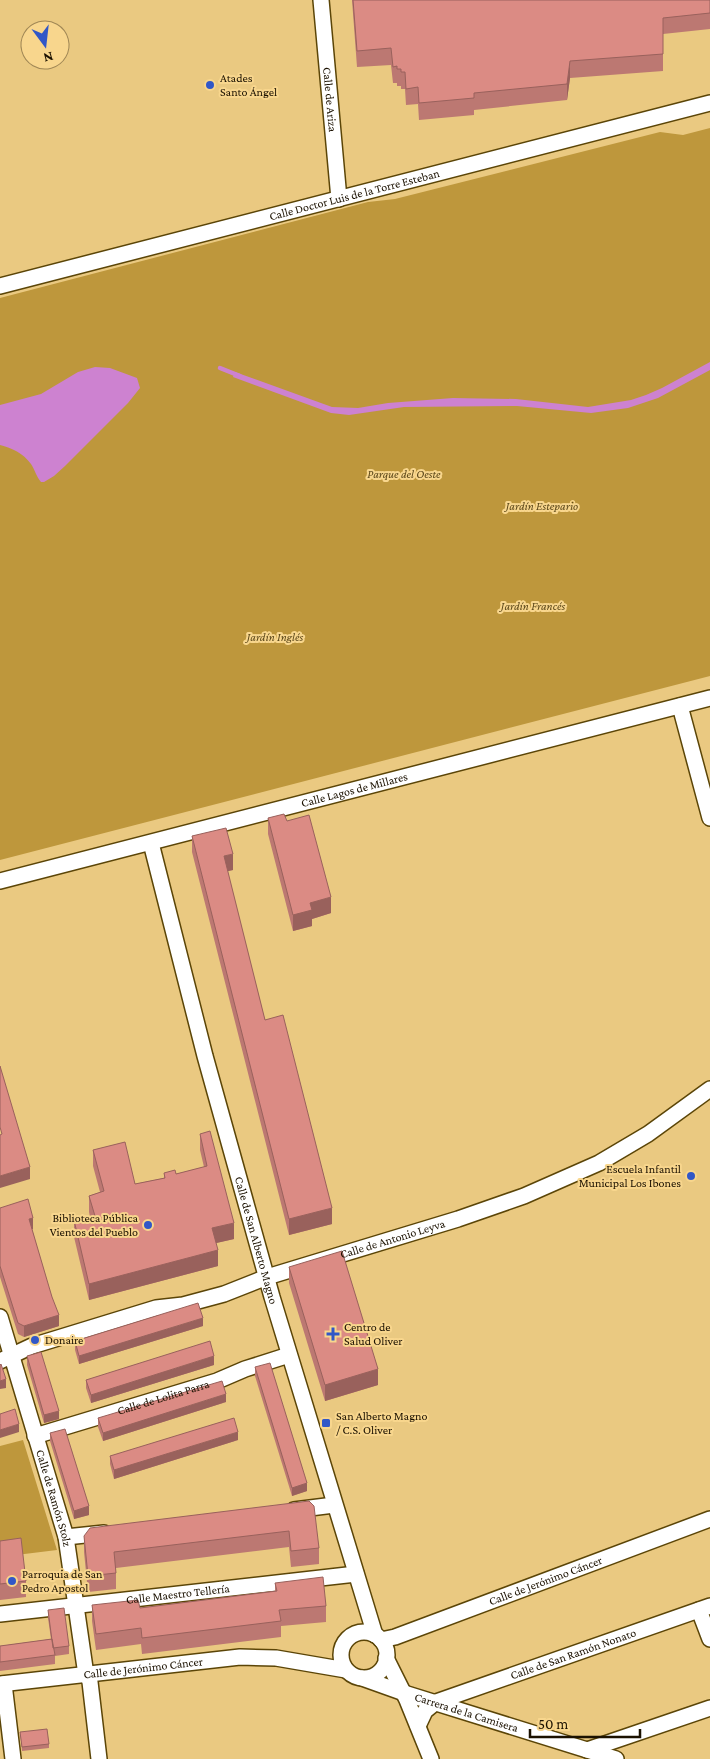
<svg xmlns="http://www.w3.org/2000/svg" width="710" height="1759" viewBox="0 0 710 1759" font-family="'Crimson Pro',serif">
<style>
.green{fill:#be973c}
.water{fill:#cd82d0}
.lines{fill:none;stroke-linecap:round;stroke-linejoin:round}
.stream{stroke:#cd82d0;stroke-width:4.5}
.minor-casing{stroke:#5b4507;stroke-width:18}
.minor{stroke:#fff;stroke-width:15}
.wall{fill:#bc7872}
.shaded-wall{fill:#99615c}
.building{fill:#db8b84;stroke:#99615c}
.poi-dot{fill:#3157c7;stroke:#f8d68d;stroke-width:2}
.labels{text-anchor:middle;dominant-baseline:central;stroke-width:4;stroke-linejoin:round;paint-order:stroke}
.poi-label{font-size:12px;fill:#1b1100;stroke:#f8d68d;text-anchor:start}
.street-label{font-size:12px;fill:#1b1100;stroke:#f8d68d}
.park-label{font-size:12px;font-style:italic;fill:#5a4619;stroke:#f8d68d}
</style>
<rect width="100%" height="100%" fill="#eac981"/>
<path class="green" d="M710 128V676L0 860V298L368 202 395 199 660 132 683 135Z
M23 1440 57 1550 0 1557V1446Z"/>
<path class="water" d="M710 362V370L658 398 628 408 591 413 517 406 404 407 349 415 331 413 233 377 235 372 332 407 358 408 388 403 453 398 516 399 588 407 631 400 646 395 662 388Z
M95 367 110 368 137 378 140 388 128 403 65 466 54 476 44 482H41C36 476 35 470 31 464 23 453 12 448 0 445V405L41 394 78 372Z"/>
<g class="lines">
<path class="stream" d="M220 368 240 376"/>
<g class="minor-casing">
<g id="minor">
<path id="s1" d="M321 0 339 199"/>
<path id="s2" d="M0 286 710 103"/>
<path d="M680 706 710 818"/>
<path id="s3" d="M151 843 205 1056 272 1297 375 1635"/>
<path id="s4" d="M0 881 710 698"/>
<path id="s5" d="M0 1317 66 1537 85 1668 90 1682 99 1759"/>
<path id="s6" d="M0 1361 32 1346 156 1308 183 1305 224 1294 267 1277 458 1219 524 1196 599 1163 648 1134 710 1089"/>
<path id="s7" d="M35 1436 217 1381 245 1369 289 1355"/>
<path d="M294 1510 334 1505"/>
<path d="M66 1537 104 1533"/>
<path d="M699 1610 710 1639"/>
<path id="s8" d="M0 1614 356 1574"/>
<circle cx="364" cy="1655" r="23"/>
<path id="s9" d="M381 1640 395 1637 710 1519"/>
<path d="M386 1658 407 1700 431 1759"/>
<path id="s10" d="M362 1678 404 1693 616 1759"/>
<path id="s11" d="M0 1684 240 1657 276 1658 346 1670"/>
<path d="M4 1684 13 1759"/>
<path id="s12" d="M418 1726 425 1711 436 1702 710 1606"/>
<path d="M587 1750 710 1708"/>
</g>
</g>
<use href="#minor" class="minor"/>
</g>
<path class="wall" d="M352 0H710V29L663 34V71L570 78 567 100 474 110V115L419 120 418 104 406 105 405 89H401V86H397V83H393L391 65 357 67Z
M268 818 287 821 331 913 312 919V926L293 931 268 834Z
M192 836 233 870 227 871 265 1020 332 1224 289 1235 192 852Z
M200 1134 234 1239 216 1243 218 1266 89 1300 74 1237V1220L90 1217 89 1212V1196L100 1192 93 1166V1150L135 1184 164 1178V1173L176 1174 204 1167 200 1150Z
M0 1208 33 1229H32L59 1326 24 1337 18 1334 0 1277Z
M289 1267 378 1385 325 1401 289 1283Z
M203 1326 79 1364 75 1350V1341Z
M27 1356 59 1419 44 1423 27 1365Z
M214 1365 91 1403 86 1388V1380Z
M255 1367 307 1491 292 1496 255 1376Z
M226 1402 103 1441 98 1427V1418Z
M50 1433 89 1515 74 1519 50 1441Z
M238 1440 114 1479 110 1464V1456Z
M309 1501 319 1548V1564L291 1567 289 1547 116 1568V1589L88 1592 84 1552V1536Z
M0 1541 26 1581V1597L0 1600Z
M275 1583 326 1606V1622L281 1626V1637L142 1654 141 1644 96 1650 92 1621V1605L140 1608 275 1591Z
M48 1610 69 1646V1654L55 1656V1664L0 1671V1646L51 1639 48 1618Z
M20 1732 49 1744V1748L22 1751Z"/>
<path class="shaded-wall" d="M570 61V78L567 100V84Z
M233 854V870L224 872V856Z
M331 897V913L312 919V926L293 931V915L310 903Z
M30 1167V1179L0 1188V1176Z
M332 1208V1224L289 1235V1219Z
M33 1218V1229L29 1230V1219Z
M234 1223V1239L212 1244V1228Z
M218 1250V1266L89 1300V1284Z
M59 1315V1326L24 1337V1326Z
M203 1318V1326L79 1364V1356Z
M214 1356V1365L91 1403V1395Z
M378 1369V1385L325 1401V1385Z
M6 1379V1388L0 1389V1381Z
M226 1394V1402L103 1441V1433Z
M59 1411V1419L44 1423V1415Z
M19 1424V1432L0 1438V1430Z
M238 1432V1440L114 1479V1470Z
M307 1483V1491L292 1496V1488Z
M89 1506V1515L74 1519V1511Z"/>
<path class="building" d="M353 0H710V13L663 18V54L570 61 567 84 474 93V98L419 103 418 87 406 89 405 72H401V69H397V66L393 67 391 48 357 51Z
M284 814 287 821 309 815 331 897 310 903 312 910 293 915 268 818Z
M226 828 233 854 224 856 265 1020 283 1015 332 1208 289 1219 192 836Z
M0 1066 30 1167 0 1176V1135L2 1134 0 1127Z
M210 1131 234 1223 212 1228 218 1250 89 1284 74 1220 95 1216 89 1196 104 1191 93 1150 125 1142 135 1184 165 1178 164 1173 175 1170 176 1174 207 1166 200 1134Z
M28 1199 33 1218 29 1219 52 1297 59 1315 24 1326 18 1323 0 1266V1208Z
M342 1251 378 1369 325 1385 289 1267Z
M198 1303 203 1318 79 1356 75 1341Z
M210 1341 214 1356 91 1395 86 1380Z
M41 1352 59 1411 44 1415 27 1356Z
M270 1363 307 1483 292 1488 255 1367Z
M1 1364 6 1379 0 1381V1365Z
M222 1381 226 1394 103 1433 98 1418Z
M15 1409 19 1424 0 1430V1414Z
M234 1418 238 1432 114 1470 110 1456Z
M65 1429 89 1506 74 1511 50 1433Z
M309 1501 314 1506 319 1548 291 1551 289 1531 114 1552 116 1573 88 1576 84 1536 90 1528Z
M21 1538 26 1581 0 1584V1541Z
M323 1577 326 1606 279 1610 281 1621 142 1638 141 1628 96 1634 92 1605 138 1600 140 1608 277 1591 275 1583Z
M64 1608 69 1646 53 1648 48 1610Z
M52 1639 55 1655 0 1662V1646Z
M47 1729 49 1744 22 1747 20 1732Z"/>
<g class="poi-dot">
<circle cx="210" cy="85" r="5"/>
<circle cx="691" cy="1176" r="5"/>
<circle cx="148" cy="1225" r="5"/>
<path d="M330.5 1326.5h5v5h5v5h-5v5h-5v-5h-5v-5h5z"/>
<circle cx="35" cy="1340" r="5"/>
<rect x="321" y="1418" width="10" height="10" rx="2.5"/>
<circle cx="12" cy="1581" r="5"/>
</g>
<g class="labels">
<g class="poi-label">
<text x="220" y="78">Atades<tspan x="220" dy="14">Santo Ángel</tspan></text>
<text x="681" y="1169" text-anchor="end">Escuela Infantil<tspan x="681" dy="14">Municipal Los Ibones</tspan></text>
<text x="138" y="1218" text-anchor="end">Biblioteca Pública<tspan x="138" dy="14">Vientos del Pueblo</tspan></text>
<text x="344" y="1327">Centro de<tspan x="344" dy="14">Salud Oliver</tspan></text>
<text x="45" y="1340">Donaire</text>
<text x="336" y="1416">San Alberto Magno<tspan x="336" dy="14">/ C.S. Oliver</tspan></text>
<text x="22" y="1574">Parroquia de San<tspan x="22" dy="14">Pedro Apostol</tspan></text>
</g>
<g class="street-label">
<text stroke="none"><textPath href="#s1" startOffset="100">Calle de Ariza</textPath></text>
<text stroke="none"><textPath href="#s2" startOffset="366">Calle Doctor Luis de la Torre Esteban</textPath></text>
<text stroke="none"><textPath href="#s4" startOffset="366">Calle Lagos de Millares</textPath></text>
<text stroke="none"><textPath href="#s6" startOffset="412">Calle de Antonio Leyva</textPath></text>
<text stroke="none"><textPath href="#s3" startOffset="411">Calle de San Alberto Magno</textPath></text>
<text stroke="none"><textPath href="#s7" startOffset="134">Calle de Lolita Parra</textPath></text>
<text stroke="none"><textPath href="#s5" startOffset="189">Calle de Ramón Stolz</textPath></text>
<text stroke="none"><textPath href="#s9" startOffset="175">Calle de Jerónimo Cáncer</textPath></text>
<text stroke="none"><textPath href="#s8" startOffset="179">Calle Maestro Tellería</textPath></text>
<text stroke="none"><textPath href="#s12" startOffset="176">Calle de San Ramón Nonato</textPath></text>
<text stroke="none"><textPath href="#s11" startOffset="144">Calle de Jerónimo Cáncer</textPath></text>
<text stroke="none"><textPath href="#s10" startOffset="110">Carrera de la Camisera</textPath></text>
</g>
<g class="park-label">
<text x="404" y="474">Parque del Oeste</text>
<text x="542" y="506">Jardín Estepario</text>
<text x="533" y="606">Jardín Francés</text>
<text x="275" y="637">Jardín Inglés</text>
</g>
</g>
<g transform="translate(45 45) rotate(165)"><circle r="24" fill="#f8d68d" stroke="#a08755"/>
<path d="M0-4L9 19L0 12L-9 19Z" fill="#3157c7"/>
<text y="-8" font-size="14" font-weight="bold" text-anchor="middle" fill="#1b1100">N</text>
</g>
<path d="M530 1729v8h110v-8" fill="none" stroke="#1b1100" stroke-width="2.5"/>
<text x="538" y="1729" font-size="15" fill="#1b1100" stroke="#f8d68d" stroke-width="4" paint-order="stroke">50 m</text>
</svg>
